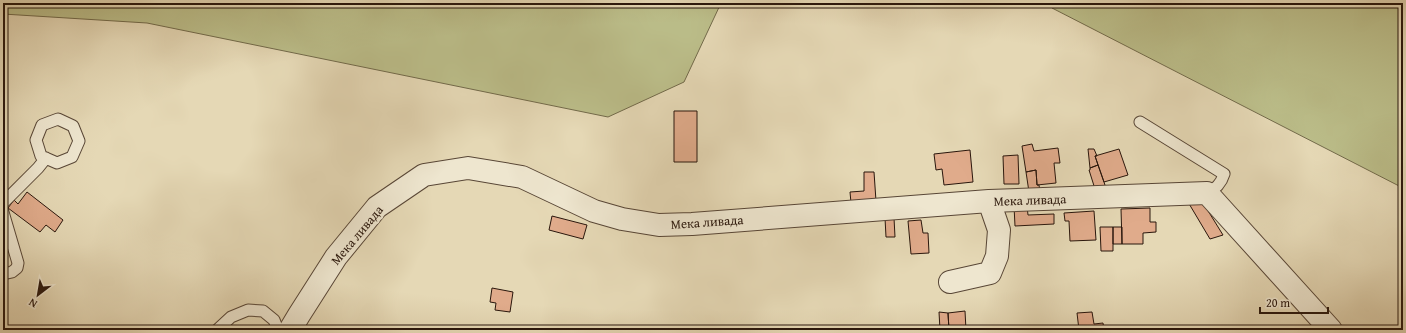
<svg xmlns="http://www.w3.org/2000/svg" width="1406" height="333" viewBox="0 0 1406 333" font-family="'Gentium Book Plus',serif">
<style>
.green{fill:#bbbd89;stroke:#726a4a}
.building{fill:#e0ab8b;stroke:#29160c}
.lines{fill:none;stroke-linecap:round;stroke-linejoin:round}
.lane-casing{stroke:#584636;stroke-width:13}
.street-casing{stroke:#584636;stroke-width:24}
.lane{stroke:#eee6cf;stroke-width:11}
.street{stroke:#eee6cf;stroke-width:22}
.labels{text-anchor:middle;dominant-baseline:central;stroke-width:4;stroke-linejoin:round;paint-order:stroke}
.street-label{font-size:13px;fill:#29160c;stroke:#eee6cf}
</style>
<rect width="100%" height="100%" fill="#e5d8b5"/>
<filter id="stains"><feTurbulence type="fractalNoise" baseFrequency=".005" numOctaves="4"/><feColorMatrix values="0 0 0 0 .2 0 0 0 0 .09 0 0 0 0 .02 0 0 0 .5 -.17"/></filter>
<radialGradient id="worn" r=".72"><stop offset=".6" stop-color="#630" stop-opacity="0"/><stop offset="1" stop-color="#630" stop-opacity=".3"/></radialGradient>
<path class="green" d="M3 3H721L684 82 608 117 147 23 3 14Z
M1047 3H1403V188L1052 8Z"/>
<path class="building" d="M674 111H697V162H674Z
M1032 144 1034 151 1058 148 1060 163H1054L1056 183 1037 185 1036 170 1026 172 1022 146Z
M3 147 7 163 3 164Z
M1088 149H1094L1097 156H1095L1098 165 1090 168Z
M1119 149 1128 175 1104 182 1095 156Z
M970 150 973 182 944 185 942 169 936 170 934 154Z
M1018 155 1019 184H1004L1003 156Z
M1098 165 1105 185 1095 189 1089 170H1090V168Z
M1036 170 1037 185H1039L1040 192H1029L1026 172Z
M864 172H874L876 201 851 203 850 192 864 191Z
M27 192 63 220 55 232 46 225 40 232 8 208 14 200 18 204Z
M1199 197 1210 214 1223 235 1210 239 1188 202Z
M1014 206H1027L1028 215 1054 214V224L1015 226Z
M1150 208V222H1156V232L1143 233V244H1122L1121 209Z
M1094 211 1096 240 1070 241 1069 221H1065L1064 213Z
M552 216 587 225 583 239 549 230Z
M885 218H894L895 237H886Z
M921 220 923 233H928L929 253 911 254 908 221Z
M1100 227H1113V251H1101Z
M1113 227H1122V244H1113Z
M492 288 513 292 510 312 495 310 496 303 490 302Z
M965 311 966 330H949L948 313Z
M939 312 948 313 949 330H940Z
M1092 312 1094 324 1103 323 1104 330H1079L1077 313Z"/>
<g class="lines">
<g class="lane-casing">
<path id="lane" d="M58 119 73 126 79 141 72 157 57 163 41 156 36 140 42 125Z
M1140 122 1224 174C1221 184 1216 189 1207 193
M3 203 38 168 46 158
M3 212 18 263 17 268 12 272 3 274
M217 330 231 317 248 310 263 311 274 320 278 330"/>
</g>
<g class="street-casing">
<path id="street" d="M950 282 990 273 997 256 999 230 989 201
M290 330 299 315 336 257 377 207 424 175 468 168 522 177 594 211 622 219 659 225 692 224 989 201 1207 193 1331 330"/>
</g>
<use href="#lane" class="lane"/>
<use href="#street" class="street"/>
</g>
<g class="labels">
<g class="street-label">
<text transform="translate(1030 200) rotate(-2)">Мека ливада</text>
<text transform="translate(707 222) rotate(-4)">Мека ливада</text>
<text transform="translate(357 235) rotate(-50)">Мека ливада</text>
</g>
</g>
<rect width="1406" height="333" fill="none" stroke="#e5d8b5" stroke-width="16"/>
<rect x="4" y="4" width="1398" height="325" fill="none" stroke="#29160c" stroke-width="2"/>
<rect x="8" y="8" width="1390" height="317" fill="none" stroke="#29160c"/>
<g transform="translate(38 295) rotate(211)" stroke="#eee6cf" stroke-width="3" paint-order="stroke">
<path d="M0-3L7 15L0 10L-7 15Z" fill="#29160c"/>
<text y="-6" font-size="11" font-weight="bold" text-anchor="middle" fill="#29160c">N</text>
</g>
<path d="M1260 307v6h68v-6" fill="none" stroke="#29160c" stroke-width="2"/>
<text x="1266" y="307" font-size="12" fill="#29160c" stroke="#eee6cf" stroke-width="3" paint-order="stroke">20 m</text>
<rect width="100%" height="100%" filter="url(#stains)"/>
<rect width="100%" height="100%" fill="url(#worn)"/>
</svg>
